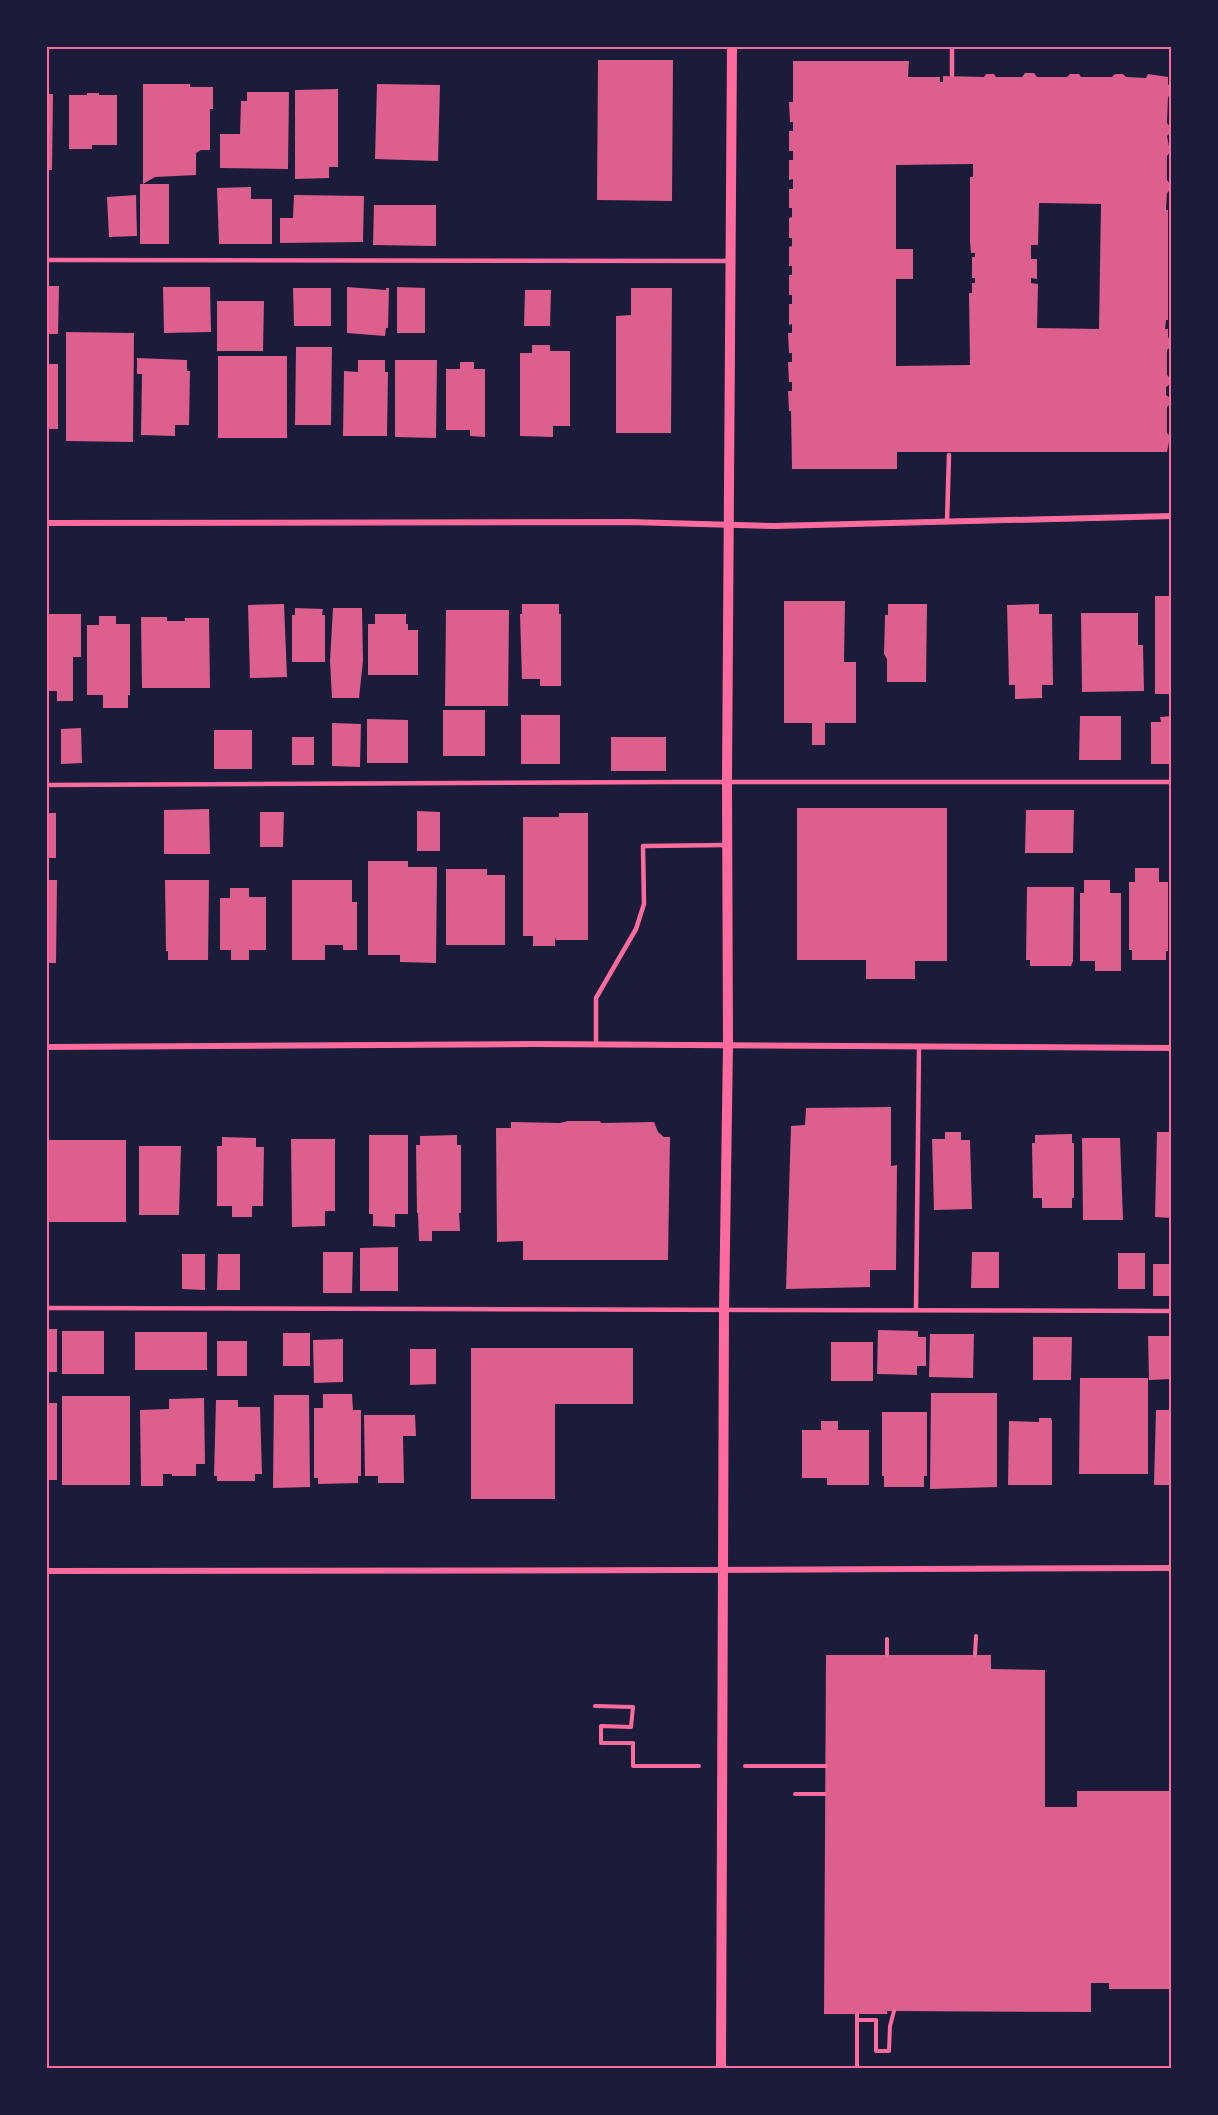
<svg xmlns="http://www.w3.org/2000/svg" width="1218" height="2115" viewBox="0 0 1218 2115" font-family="'Noto Sans',sans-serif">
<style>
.building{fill:#dd5f8e;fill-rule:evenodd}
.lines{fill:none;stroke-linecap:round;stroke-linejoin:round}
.path{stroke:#ff6b9d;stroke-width:4}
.service{stroke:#ff6b9d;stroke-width:4.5}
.minor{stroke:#ff6b9d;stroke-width:6}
.tertiary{stroke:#ff6b9d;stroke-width:10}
.neatline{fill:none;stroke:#ff6b9d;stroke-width:2}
</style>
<rect width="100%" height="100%" fill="#1b1b3a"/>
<path class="building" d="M598 60H673L672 201 597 200Z
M793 61H909L908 77H940V82H943V76L984 77 986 74H994L996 77H1022L1025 73H1034L1037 77H1067L1070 74H1079L1081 77H1112L1115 74H1123L1126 77 1146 78 1148 74 1168 77V84L1171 88V94L1168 97 1167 123 1170 127V133L1167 136 1170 152 1167 156V180L1170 184V190L1167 193 1166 210H1168V320H1166L1165 329H1168V337L1171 341 1170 347 1167 350V375L1170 378V384L1166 387V395L1170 398V404L1167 407V433L1170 436 1167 452H897V469H792L791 411H789L788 391H792V382H789L788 362H792V353H789L788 333H792V324L789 325V304H792V295H789V275H792V266H789V247L792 246V238H789V218L792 217V208H789V189H793V179L789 180V160H793V151H789V131H793V122H790L789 102H793ZM973 164V177H970V242L971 253H975V257H972V278H975V283H972V293H969L970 365 896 366V279H913V249H896V165ZM1039 203 1101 204 1099 329 1037 328 1038 284 1031 283V278L1037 279V259H1031V245H1038Z
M143 84H190V87H213V109H210V150H201L196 153V175L155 177 143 184Z
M377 84 440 85 438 161 375 159Z
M338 89V167H329V178L295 179V90Z
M247 92H289L288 169 220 168V134H240L241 101H247Z
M87 93H99V95H117V145H92V149H69V95H87Z
M46 94H53L52 170H46Z
M140 184H169V244H140Z
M251 187V199H272V244H219L217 188Z
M136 195 137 236 109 237 107 197Z
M294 195 364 196 363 242 280 243V218H293Z
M374 205H436V246L373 245Z
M46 286H59L58 334H46Z
M163 287H210L211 332 164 333Z
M347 287 386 290V288H389L388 328H386L385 336 347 333Z
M397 287 425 288V333H397Z
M293 288H331V326H294Z
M631 288H672L671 433H616V316L631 315Z
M525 290H551L550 326H524Z
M217 301H264L263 351H217Z
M66 332 134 333 133 442 66 441Z
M532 345H550V351H570V426H553V437L520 436V353H532Z
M296 347H332L331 425H295Z
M218 356H287V438H218Z
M137 358 187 360V371H190L189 425H175V436L141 435 142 374H137Z
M358 360H385V372H388L387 436H343L344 371 358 372Z
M395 360H437L436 438 395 437Z
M460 362H474V369H485V437L470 436V430H446V369H460Z
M46 364H58V429H46Z
M1155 596H1172V694H1155Z
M784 601H845L844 662H856V723H825V745H812V723H784Z
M284 604 287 677 250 678 248 605Z
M522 604H559V614H561V686H540V679H522L520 614H522Z
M888 604H927L926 682H887V659L884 654 885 615H888Z
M1039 604V614H1052L1053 685H1042V698L1015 699V685H1009L1007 605Z
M295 608 323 609 322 615H325V662H292V615H295Z
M333 608H362L363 661 359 698H332L330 661Z
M446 610H509L508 706H445Z
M1081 613H1138V645H1143L1144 691 1082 692Z
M46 614H81V657H73V701H57V691H46Z
M375 614H406V624H408V630H418V675H368V624H375Z
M99 616H116V624H130V695H128V708H103V695H87V625H99Z
M141 617H167V621H185V618H209L210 688H142Z
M443 710H485V756H443Z
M521 715H560V764H521Z
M1080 716H1121V760H1079Z
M1172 716V764H1151V722H1161L1160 717Z
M367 719 408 720V763H367Z
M332 723 361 724 360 767 332 766Z
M81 728 82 763 61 764V729Z
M214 730H252V769H214Z
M292 737H314V765H292Z
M611 737H666V771H611Z
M797 808H947V961H915V979H866V960H797Z
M209 809 210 854H164V810Z
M1026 810H1074L1073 853H1025Z
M417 811 440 812V851H417Z
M260 812H284L283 847H260Z
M46 813H56V858H46Z
M559 813H588V940H556L555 937V946H533V936H523V817H559Z
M368 861H408V867H437L436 963 400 962V955H368Z
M1135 868H1159V882H1168V951H1166V960H1132V950H1129V882H1135Z
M446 869H487V875H505V945H446Z
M46 880H57L56 963H46Z
M165 880H209L208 960H168V951H166Z
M292 880H352V902H357V950H343V945H325V960H292Z
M1084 880H1110V893H1121V971H1095V961H1080V893H1084Z
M1027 887H1074L1073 961 1071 966H1030V960H1026Z
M230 888H249V897H266V950H249V960H231V950H220V898H230Z
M891 1107V1166L897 1165 896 1270H870V1287L786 1289 791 1126 805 1125 806 1108Z
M568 1121H600L601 1123 654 1122 658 1132 664 1137H670L668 1260H523V1241L497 1242 496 1128H511V1122L560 1123Z
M945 1132H961V1140H970L972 1209 934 1210 932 1139H945Z
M1157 1132H1172V1218L1155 1217Z
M1072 1134V1143H1074V1198H1072V1208H1042V1198H1033L1032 1143H1035V1135Z
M369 1135H408V1214H395V1227L373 1226V1214H369Z
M457 1135V1145H461V1213H459L460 1231H432V1241H419L418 1213H417L416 1145H420V1136Z
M222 1137 256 1138V1147H264L263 1206H252V1217H232V1206H217V1146H222Z
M1082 1138H1120L1123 1220H1083Z
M291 1139H335V1211H325V1226L292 1227Z
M46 1140H126V1222H46Z
M139 1146H181L179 1215H139Z
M398 1247V1291H360V1248Z
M323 1252H353L352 1293H323Z
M972 1252H999V1288H971Z
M1118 1253H1145V1289H1118Z
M182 1254H205V1290L182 1289Z
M218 1254H240V1290H217Z
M1153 1264H1172V1296H1153Z
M46 1329H57V1372H46Z
M878 1330 918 1331V1337H926V1366H917V1375L877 1374Z
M62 1331H104V1374H62Z
M135 1332H207V1370H135Z
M283 1333H310V1366H283Z
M930 1334H974L973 1378 929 1377Z
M1148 1336H1172V1379L1149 1380Z
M1033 1337H1072L1071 1380H1033Z
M343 1339V1382L314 1383 313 1340Z
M217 1341H247V1376H217Z
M831 1342H873V1381H831Z
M471 1348H633V1404H555V1499H471Z
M410 1349H436V1384L410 1385Z
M1080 1378H1148V1474H1079Z
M931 1393H997V1487L930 1489Z
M323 1394H352L353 1410H361V1476H358V1483L318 1484V1478H314V1408H323Z
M274 1395H309L310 1487 273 1488Z
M62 1396H130V1485H62Z
M204 1398 205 1464H196V1476H172V1474H163V1486H141L140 1410 169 1409V1399Z
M216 1400H238V1407H260L262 1474H255V1481H217V1476H214Z
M46 1403H57V1480H46Z
M1156 1410H1172V1485H1154Z
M882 1412H927V1476H924V1487H884V1476H882Z
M364 1415H415L416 1436H403L404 1483H378V1476H365Z
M1039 1418H1051L1052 1421V1485H1008L1009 1421 1039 1422Z
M821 1421H838V1430H869V1485H827V1478H802V1430H821Z
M826 1655H991V1669L1045 1670V1807H1077V1791H1172V1989H1109V1983H1091V2012L887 2011V2014H824Z"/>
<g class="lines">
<path class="path" d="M887 1639V1655
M975 1655 976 1636
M595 1706 633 1707 631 1727 601 1726V1743H633V1766H699
M745 1766H826
M795 1794H825
M857 2020H876V2051H889L890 2026 894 2011
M857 2066V2014"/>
<path class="service" d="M952 75V46
M46 260 729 261
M947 522 949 455
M46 785 675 782H1172
M596 1045V998L636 929 644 904 643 846 727 845
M46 1308 1172 1311
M916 1310 919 1047"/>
<path class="minor" d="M46 523 629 522 774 526 1172 516
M46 1047 534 1044 1172 1048
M46 1571C422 1570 796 1571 1172 1568"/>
<path class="tertiary" d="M721 2068 724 1311 728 1045 727 782 732 46"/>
</g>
<rect width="1218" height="2115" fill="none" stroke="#1b1b3a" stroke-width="96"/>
<rect x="48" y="48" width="1122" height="2019" class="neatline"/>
</svg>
